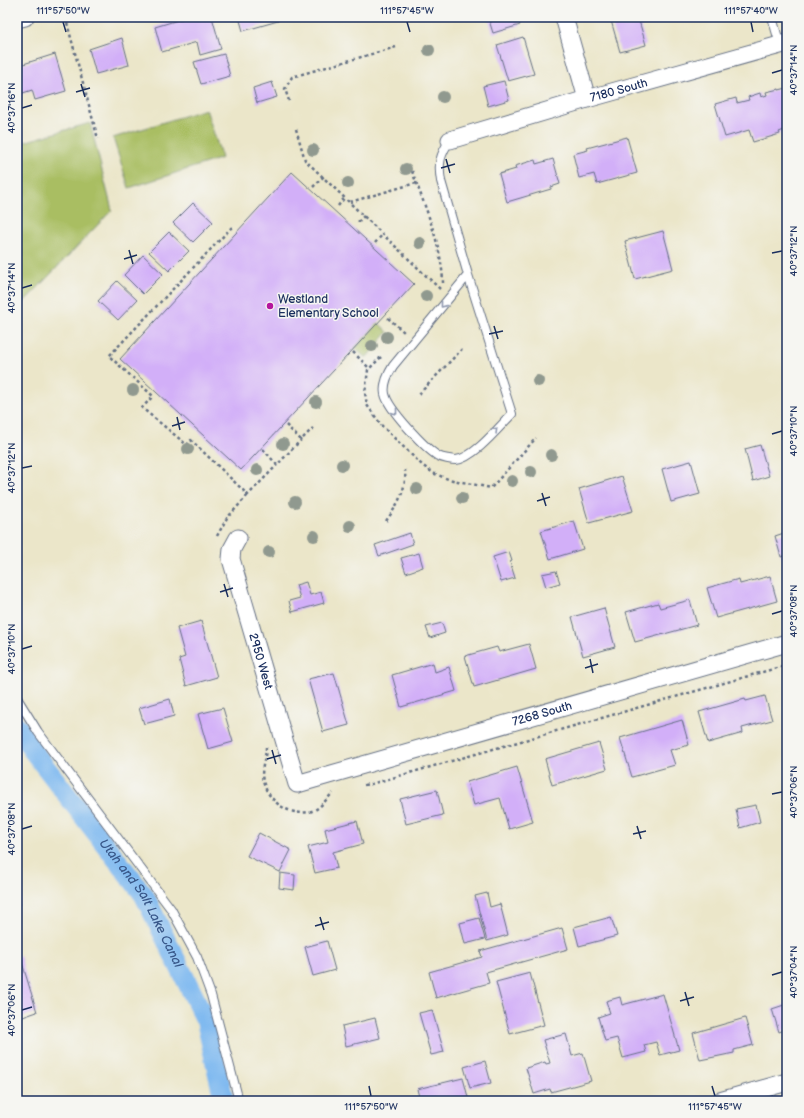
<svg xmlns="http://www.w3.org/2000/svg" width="804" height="1118" viewBox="0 0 804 1118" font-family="'Balsamiq Sans',sans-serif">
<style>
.green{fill:#a9be62;stroke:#627660}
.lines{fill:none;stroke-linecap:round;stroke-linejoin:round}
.canal{stroke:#7fb9f0;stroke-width:20}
.building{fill:#d2aff8}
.service-casing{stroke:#646f83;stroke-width:10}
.minor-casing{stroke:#646f83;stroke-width:19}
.path{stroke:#646f83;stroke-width:2.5;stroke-dasharray:3 3;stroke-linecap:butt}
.service{stroke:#fff;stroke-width:8}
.minor{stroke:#fff;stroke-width:17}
.tree{fill:#90998f}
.oneway{stroke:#8d97ae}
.ticks{fill:none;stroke:#1b2f5e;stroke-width:1.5}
.poi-dot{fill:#b5179e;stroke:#f6f6f2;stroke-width:1.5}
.labels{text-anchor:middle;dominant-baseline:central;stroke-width:3;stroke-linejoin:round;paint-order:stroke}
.street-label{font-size:12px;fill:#1b2f5e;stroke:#f6f6f2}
.poi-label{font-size:12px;fill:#1b2f5e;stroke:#f6f6f2;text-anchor:start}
.water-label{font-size:13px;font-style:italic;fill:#39588a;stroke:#f6f6f2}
.neatline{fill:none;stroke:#1b2f5e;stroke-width:1.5}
.ticks-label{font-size:10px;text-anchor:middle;fill:#1b2f5e}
</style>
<rect width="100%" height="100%" fill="#f6f6f2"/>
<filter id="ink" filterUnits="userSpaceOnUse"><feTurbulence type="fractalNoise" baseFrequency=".025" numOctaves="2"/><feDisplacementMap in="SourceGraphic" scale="8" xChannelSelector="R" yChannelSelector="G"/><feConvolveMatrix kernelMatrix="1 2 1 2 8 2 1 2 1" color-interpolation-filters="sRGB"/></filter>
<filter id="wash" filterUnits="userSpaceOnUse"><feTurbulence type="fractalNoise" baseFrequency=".012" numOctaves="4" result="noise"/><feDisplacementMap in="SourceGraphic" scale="16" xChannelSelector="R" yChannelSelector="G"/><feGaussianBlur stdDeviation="0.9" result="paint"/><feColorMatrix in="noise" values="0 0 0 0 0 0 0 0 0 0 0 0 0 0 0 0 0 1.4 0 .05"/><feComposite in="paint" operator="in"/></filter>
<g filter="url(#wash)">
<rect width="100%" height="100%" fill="#ebe6c9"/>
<path class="green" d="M206 109 222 158 129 188 113 138Z
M90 123 112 210 22 304 17 300V144Z
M373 318 388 332 366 358 350 344Z"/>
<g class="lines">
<path class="canal" id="s1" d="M17 726 33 751 144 895 206 1021 224 1101"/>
</g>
<g id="blocks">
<path class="building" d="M188 17H212L221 49 200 55 197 42 162 52 155 27Z
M239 17H277L278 21 243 31Z
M488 17H517L520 25 493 33Z
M610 17H638L646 45 620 52Z
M523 37 534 74 508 81 497 45Z
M122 38 129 65 96 74 89 49Z
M55 54 66 91 35 100 32 90 17 95V66Z
M224 54 230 76 201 84 194 62Z
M504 81 509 100 488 106 483 86Z
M272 82 277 97 257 103 253 88Z
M787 88V129L779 132 780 134 753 142 749 130 725 137 715 104 736 98 737 103 749 100 748 97 760 93 761 97 767 95 766 92 779 89V90Z
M627 137 637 173 597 184 594 174 579 178 573 154 588 150 587 148Z
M553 159 560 184 551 187V189L507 202 499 174 516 169 515 166 535 160 536 164Z
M292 172 414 284 241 470 120 359Z
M193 203 213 222 193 242 173 223Z
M663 231 673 269 635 279 625 241Z
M169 232 189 251 169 271 149 252Z
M143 255 163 274 143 294 124 275Z
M117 281 137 300 118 320 98 301Z
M760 445 769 476 753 481 745 449Z
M691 461 700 494 671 502 662 469Z
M622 476 633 511 589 523 579 489Z
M574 521 583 549 550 559 541 531Z
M787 532V555L781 557 775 536Z
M410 533 413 544 379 556 375 545Z
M509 552 512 561 510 562 515 578 501 582 493 557Z
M419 553 423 567 406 573 401 558Z
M556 571 560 583 546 587 542 574Z
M770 576 777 601 716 618 707 588 739 579 740 584Z
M306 582 310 595 321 592 324 603 292 612 289 601 300 598 296 585Z
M690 600 697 625 635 642 626 612 658 603 660 608Z
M604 608 615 647 583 656 572 617Z
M201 621 217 677 186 686 179 659 185 657 177 628Z
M442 623 445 633 430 638 426 627Z
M529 644 536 669 474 687 465 656 497 647 499 652Z
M433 663 435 672 449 667 456 691 401 707 392 675Z
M334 673 349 725 323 732 308 679Z
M765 696 772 720 742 728 743 733 708 743 699 712 745 699 746 701Z
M170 699 174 716 144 724 139 708Z
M223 708 233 742 208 749 198 714Z
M682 720 689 745 670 750 675 765 632 777 620 738Z
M599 743 607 769 552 785 545 759Z
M517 767 533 822 509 829 500 798 474 805 467 782Z
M437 790 443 815 406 824 400 799Z
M756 805 760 822 740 828 736 809Z
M357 821 363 844 333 852 337 868 315 873 308 847 328 842 325 829Z
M259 833 291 850 280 872 247 856Z
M280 873 295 875 294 890 279 888Z
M17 893 20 904 17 905Z
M487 893 490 907 500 904 508 935 487 941 475 896Z
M611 917 617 936 579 946 574 927Z
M479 918 485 939 465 944 460 923Z
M562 928 568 949 486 972 489 983 436 998 429 972 482 957 480 951Z
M327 941 335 970 313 976 305 947Z
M20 956 37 1012 17 1019V957Z
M530 973 544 1025 510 1034 496 982Z
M663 994 679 1050 660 1055 656 1042 644 1045 646 1052 623 1058 617 1038 605 1041 598 1017 610 1013 606 1001 620 997 622 1005Z
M787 1004V1029L779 1032 772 1009Z
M432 1010 444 1052 431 1055 419 1013Z
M375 1018 380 1038 346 1046 342 1026Z
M745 1018 753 1045 734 1050V1053L700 1060 693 1033Z
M566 1034 572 1056 583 1053 591 1081 551 1092 550 1089 534 1094 526 1068 545 1062 546 1064 550 1063 543 1040Z
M485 1061 491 1083 470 1088 464 1067Z
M463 1078 469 1101H420L417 1089Z"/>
</g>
</g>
<g filter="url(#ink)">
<use href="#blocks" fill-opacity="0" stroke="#646f83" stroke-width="1"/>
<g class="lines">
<g class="service-casing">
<path id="service" d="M772 17 780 45
M450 140C440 155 438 163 441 181L468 275 512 414C499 427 474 458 456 460 452 460 442 458 438 456 425 448 388 409 385 394 383 384 388 374 393 366L468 275
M17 698 38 732 171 909 197 957 211 995 239 1101"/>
</g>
<g class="minor-casing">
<g id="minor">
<path d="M564 17 587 99"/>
<path d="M17 19 25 17"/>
<path id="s2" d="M450 140 587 99 787 43"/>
<path id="s3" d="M238 538 232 549 231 559 297 784 787 643"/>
<path d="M720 1101 787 1082"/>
</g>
</g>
<path class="path" d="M67 23 98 139
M289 101 285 89 292 77 396 47
M296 129 305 160 440 289
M412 171C425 207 442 245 443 283
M313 187 324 176
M350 202 416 183
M338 206 345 197
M358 222 364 216
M232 227 109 356 153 396 142 408 187 445 191 440 248 495 277 465
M375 243 383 234
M388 318 404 332
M353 352 370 369
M381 357 368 370 365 393 367 405 382 426 423 466 435 474 448 479 491 488 536 438
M419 394 462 349
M286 425 301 440 313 428
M263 449 277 465 301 440
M386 521C397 506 407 489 405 470
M217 536 227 518 248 495
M266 747C266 758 260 769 263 781 268 802 291 818 312 811 321 808 326 799 333 793
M364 785 371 784 787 665"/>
<use href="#service" class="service"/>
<use href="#minor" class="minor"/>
</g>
<g class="tree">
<circle cx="429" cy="50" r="6"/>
<circle cx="443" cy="97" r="6"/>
<circle cx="313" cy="150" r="6"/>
<circle cx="406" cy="169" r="6"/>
<circle cx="348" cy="183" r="6"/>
<circle cx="420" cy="243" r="6"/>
<circle cx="426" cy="296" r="6"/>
<circle cx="387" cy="337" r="6"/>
<circle cx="372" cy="346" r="6"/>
<circle cx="538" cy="381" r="6"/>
<circle cx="133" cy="390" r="6"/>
<circle cx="316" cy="402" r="6"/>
<circle cx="283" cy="444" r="6"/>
<circle cx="188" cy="449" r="6"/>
<circle cx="551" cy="455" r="6"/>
<circle cx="342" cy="465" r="6"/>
<circle cx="257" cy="470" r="6"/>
<circle cx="531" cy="472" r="6"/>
<circle cx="512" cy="481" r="6"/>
<circle cx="417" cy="489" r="6"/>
<circle cx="462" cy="498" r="6"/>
<circle cx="295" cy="502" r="6"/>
<circle cx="350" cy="526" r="6"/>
<circle cx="314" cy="536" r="6"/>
<circle cx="269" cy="552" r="6"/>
</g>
<defs><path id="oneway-chevron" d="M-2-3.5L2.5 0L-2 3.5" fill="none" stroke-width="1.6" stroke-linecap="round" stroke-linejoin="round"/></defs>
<g class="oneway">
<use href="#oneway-chevron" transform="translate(443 305) rotate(129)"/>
<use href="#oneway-chevron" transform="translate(395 412) rotate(51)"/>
<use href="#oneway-chevron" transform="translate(495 430) rotate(-45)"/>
</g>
</g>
<path class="ticks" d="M63 22 66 32M407 22 410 32M751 22 753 32M772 73 782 70M81 84 85 97M76 92 90 88M22 108 32 105M446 159 450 173M441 168 455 164M129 250 133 264M772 253 782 251M124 259 137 255M22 288 32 285M494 326 498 339M489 334 503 331M177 417 180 430M172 426 185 422M772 434 782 431M22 468 32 466M542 493 546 506M537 501 550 497M224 584 228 597M220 592 233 588M772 614 782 611M22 649 32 646M590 659 593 673M585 668 598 664M272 750 276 764M267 759 281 755M772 794 782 792M637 826 641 839M22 829 32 826M633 834 646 831M320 917 324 930M315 926 329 922M772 975 782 972M685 992 689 1006M680 1001 694 997M22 1010 32 1007M369 1086 371 1096M712 1086 715 1096"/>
<circle class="poi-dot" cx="270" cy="306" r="4"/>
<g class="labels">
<g class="street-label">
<text stroke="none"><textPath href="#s2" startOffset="176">7180 South</textPath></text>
<text stroke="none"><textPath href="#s3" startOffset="129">2950 West</textPath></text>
<text stroke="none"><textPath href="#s3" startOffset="512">7268 South</textPath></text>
</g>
<g class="poi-label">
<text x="278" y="299">Westland<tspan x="278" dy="14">Elementary School</tspan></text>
</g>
<g class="water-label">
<text stroke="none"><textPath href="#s1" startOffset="217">Utah and Salt Lake Canal</textPath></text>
</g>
</g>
<rect width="804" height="1118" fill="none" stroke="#f6f6f2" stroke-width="44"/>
<rect x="22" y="22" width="760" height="1074" class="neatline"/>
<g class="ticks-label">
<text x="63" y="14">111°57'50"W</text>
<text x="407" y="14">111°57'45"W</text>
<text x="751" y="14">111°57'40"W</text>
<text transform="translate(793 70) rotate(-90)" y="4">40°37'14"N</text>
<text transform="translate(11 108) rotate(-90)" y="4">40°37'16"N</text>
<text transform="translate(793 251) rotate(-90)" y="4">40°37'12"N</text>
<text transform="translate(11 288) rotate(-90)" y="4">40°37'14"N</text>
<text transform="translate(793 431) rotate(-90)" y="4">40°37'10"N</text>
<text transform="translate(11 468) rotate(-90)" y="4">40°37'12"N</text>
<text transform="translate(793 611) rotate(-90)" y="4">40°37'08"N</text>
<text transform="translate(11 649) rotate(-90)" y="4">40°37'10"N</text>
<text transform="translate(793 792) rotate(-90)" y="4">40°37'06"N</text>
<text transform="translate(11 829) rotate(-90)" y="4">40°37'08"N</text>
<text transform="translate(793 972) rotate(-90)" y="4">40°37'04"N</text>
<text transform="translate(11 1010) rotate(-90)" y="4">40°37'06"N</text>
<text x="371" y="1110">111°57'50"W</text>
<text x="715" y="1110">111°57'45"W</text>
</g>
</svg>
